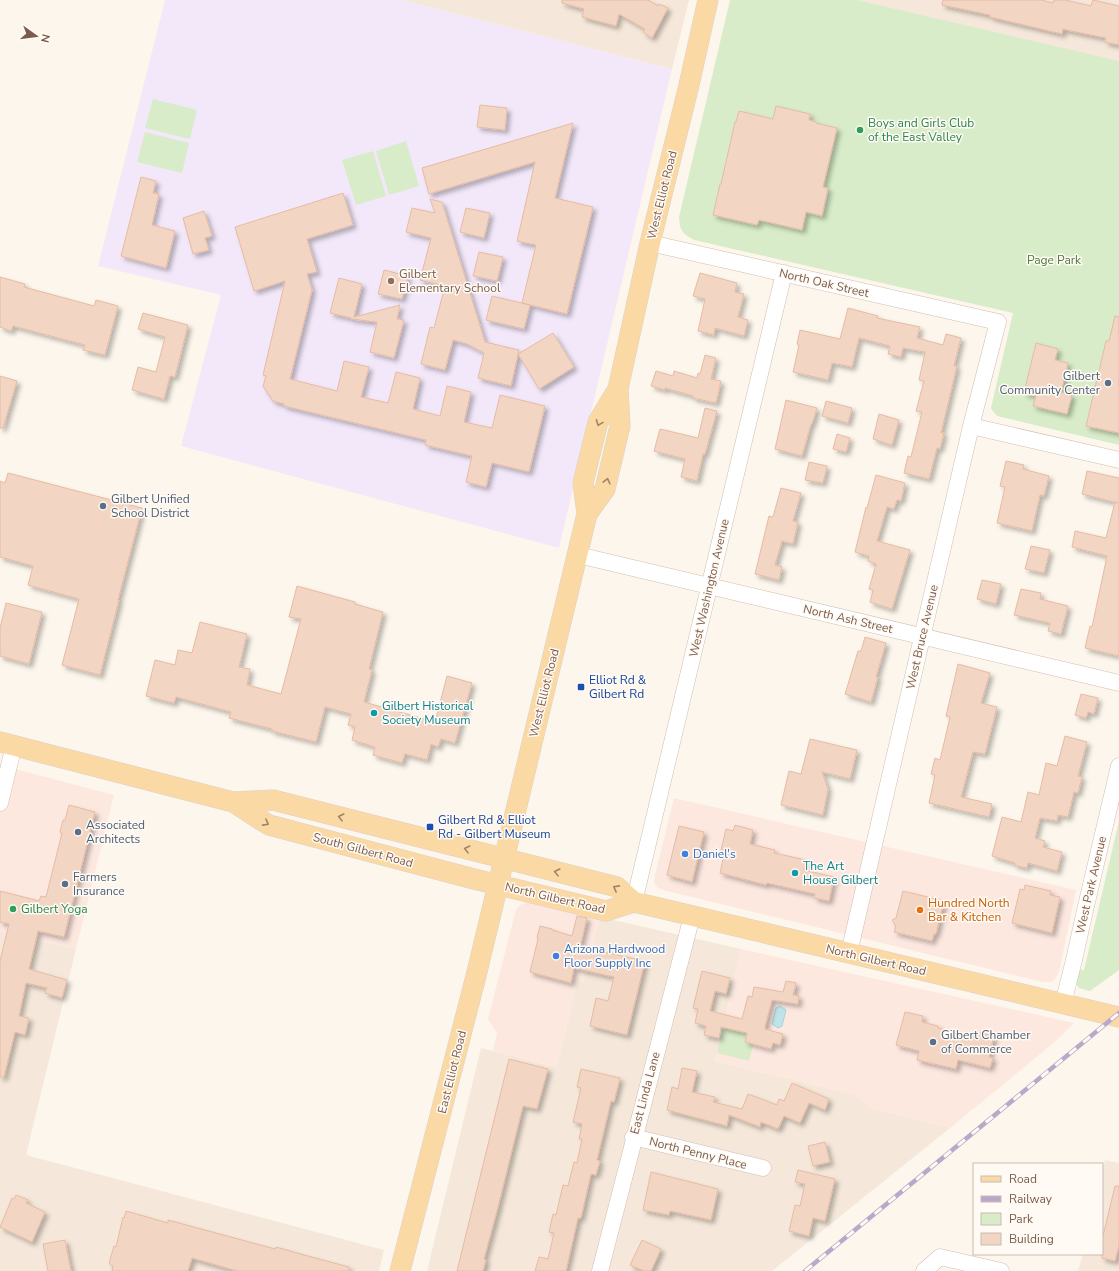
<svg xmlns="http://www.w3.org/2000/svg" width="1119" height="1271" viewBox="0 0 1119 1271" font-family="'Nunito Sans',sans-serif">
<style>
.residential{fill:#f5e8da}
.commercial{fill:#fde8e0}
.education{fill:#f3e8fa}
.green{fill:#d8ecc9}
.water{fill:#bfe3e8;stroke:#a5d3da}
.building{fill:#f3d5c3;stroke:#e6bba3;filter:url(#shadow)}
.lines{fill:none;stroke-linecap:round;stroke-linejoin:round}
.minor-casing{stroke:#d1beb0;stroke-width:17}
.major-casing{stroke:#dad1cd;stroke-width:21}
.minor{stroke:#fff;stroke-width:16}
.major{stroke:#fbd9a5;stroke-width:20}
.rail-casing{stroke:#b9a8c9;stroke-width:4.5}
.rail{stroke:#fffaf3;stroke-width:3;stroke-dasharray:9;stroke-linecap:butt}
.oneway{stroke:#a18267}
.leisure-dot{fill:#2e9e5b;stroke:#fffaf3;stroke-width:1.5}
.education-dot{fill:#8d6e63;stroke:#fffaf3;stroke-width:1.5}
.service-dot{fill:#5c6f8a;stroke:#fffaf3;stroke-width:1.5}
.transit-dot{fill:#1a4fb4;stroke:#fffaf3;stroke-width:1.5}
.culture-dot{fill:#0f9aa8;stroke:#fffaf3;stroke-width:1.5}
.shop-dot{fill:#3f7fe0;stroke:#fffaf3;stroke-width:1.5}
.food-dot{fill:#e8710a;stroke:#fffaf3;stroke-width:1.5}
.labels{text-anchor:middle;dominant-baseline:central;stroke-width:3;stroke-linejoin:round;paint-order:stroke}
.leisure-label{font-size:12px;fill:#27864d;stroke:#fffaf3;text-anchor:start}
.street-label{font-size:12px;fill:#7a5c4d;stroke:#fffaf3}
.park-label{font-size:12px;fill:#537a41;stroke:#fffaf3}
.education-label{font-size:12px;fill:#785e54;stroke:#fffaf3;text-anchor:start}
.service-label{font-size:12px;fill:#4e5e75;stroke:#fffaf3;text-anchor:start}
.transit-label{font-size:12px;fill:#164399;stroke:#fffaf3;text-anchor:start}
.culture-label{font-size:12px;fill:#0d838f;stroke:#fffaf3;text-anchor:start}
.shop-label{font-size:12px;fill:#366cbe;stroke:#fffaf3;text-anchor:start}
.food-label{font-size:12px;fill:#c56008;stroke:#fffaf3;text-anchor:start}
</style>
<defs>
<filter id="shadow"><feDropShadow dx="3.5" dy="3.5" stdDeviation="2" flood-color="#0004"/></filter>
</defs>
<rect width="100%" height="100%" fill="#fdf6ec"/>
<path class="residential" d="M401 0H689L672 69Z
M857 0H1119V61L1041 44Z
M600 917 741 949 715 1061 854 1094 872 1108 950 1128 772 1271H427L481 1048 557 1067 577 981 583 982Z
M0 932 76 949 26 1155 384 1250 379 1271H0Z
M1105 1160 1119 1163V1271H1078L1083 1254H1102V1172Z"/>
<path class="commercial" d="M0 765 114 795 76 949 0 932Z
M674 798 1076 890 1059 972 1055 979 1051 982H1043L667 891 658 888 654 883 655 875Z
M528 902 600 917 583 982 577 981 557 1067 493 1051 497 1033 488 1019 515 913 517 908 522 904Z
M741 949 1074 1023 1056 1041 950 1128 872 1108 854 1094 715 1061Z"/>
<path class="education" d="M165 0H401L672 69 559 548 181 446 221 295 98 266Z"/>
<path class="green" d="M730 0H857L1119 61V445L1001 417C996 416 994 413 991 408L1013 313 694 240C682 233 680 231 679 217Z
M153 99 197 110 190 139 145 128Z
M145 132 189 143 182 173 137 162Z
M406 141 419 186 389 195 376 151Z
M373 151 386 196 356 205 342 160Z
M1119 821V970L1090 991 1079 988 1074 981 1076 969 1084 970Z
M725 1018 758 1026 749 1061 717 1053Z"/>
<path class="water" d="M780 1006 786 1010 782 1026 778 1028 772 1024 776 1008Z"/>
<path class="building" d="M562 0H648L658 6 659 4 668 8 652 38 643 32 645 29 619 14 616 26 582 17 584 9 562 3Z
M943 0H1041L1053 3 1054 0H1065L1091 6 1093 0 1119 6V45L1105 42 1106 38 1071 31 1063 29 1062 34 990 17V15L942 5Z
M480 105 507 108 505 130 477 127Z
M776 106 810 114 809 120 816 122V123L837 128 823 187 828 188 822 216 806 212 802 230 759 220 757 225 713 215 720 184H721L735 122H736L739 111 773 119Z
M573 123 555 198 593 207 567 314 522 303 536 245 517 241 535 162 429 194 422 168Z
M141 177 156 181 153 193 159 194 152 225 175 231 166 268 121 256Z
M343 193 353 225 307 239 317 272 307 274 312 290 290 379 337 391 344 361 369 367 361 397 388 403 396 372 420 378 413 409 440 416 447 386 471 392 464 422 492 428 500 395 545 406 529 472 492 463 486 487 466 482 472 456 425 445 426 440 284 406V404L273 401 263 386 266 376 263 375 285 281 254 291 235 227Z
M430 199 442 202 485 342 519 350 511 386 478 378 484 353 467 344 453 340 445 370 421 364 430 327 434 328 445 286 420 280 431 238 406 232 412 208 435 213Z
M466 208 490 213 484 238 460 232Z
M204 211 212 236 205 238 209 250 193 254 183 218Z
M479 252 503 257 497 281 473 276Z
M384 270 408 276 402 299 378 294Z
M700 273 737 283 735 292 744 294 738 317 748 320 744 336 715 328 714 335 698 331 705 299 693 296Z
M0 277 25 284 24 287 94 306 96 300 118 306 105 355 83 350 85 345 13 326 11 331 0 327Z
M339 278 362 284 354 317 400 305 397 319 404 320 394 358 370 352 377 322 351 319V318L330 313Z
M492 296 530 305 524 329 486 320Z
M848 308 878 316 877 318 920 327 917 338 943 345 946 334 961 338 954 366H957L941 433H944L940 449 937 448 929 479 904 473 908 456 911 457 922 412 916 411 924 381 919 380 925 352 903 348 901 357 888 354 890 346 859 338 852 367 832 363 828 380 793 372 799 345 797 344 800 330 840 339Z
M143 313 188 325 175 377 170 376 164 399 132 390 138 367 156 372 165 337 138 329Z
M1115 316 1119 317V433L1086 426 1106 341H1109Z
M553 333 574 367 539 389 518 354Z
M1036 343 1058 349 1055 360 1068 363 1061 392 1072 395 1067 414 1033 406 1036 396 1024 393Z
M705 355 716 358 711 379 721 381 716 403 693 398V396L665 388V390L651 386 656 371 673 376 674 371 697 378 698 373 700 374Z
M0 376 17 381 3 428H0Z
M786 400 817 408 812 424H811L802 456 775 449Z
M826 401 852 408 848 423 822 416Z
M705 408 717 411 705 454H703L697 481 681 477 685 459 654 451 660 429 698 438Z
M879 414 899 420 892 445 873 439Z
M837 434 850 438 846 452 833 449Z
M1006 461 1024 465 1023 469 1049 476 1044 496 1040 495 1032 531 997 523 1005 487 1000 486Z
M809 462 827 466 823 483 805 480Z
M1087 471 1119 478V656L1085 648 1090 626 1092 627 1107 556 1072 547 1075 531 1106 538 1115 502 1118 503 1082 494Z
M8 473 142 508 118 600H119L100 675 62 665 79 599 28 585 33 566 0 557V481L5 483Z
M876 475 905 483 901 501 897 500 894 509 887 507 877 541 910 550 892 609 870 602 873 590 869 589 876 564 868 561 869 556 855 552 866 507 867 508Z
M781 488 801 493 793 521 798 522 793 544 782 541 775 565 782 567 779 580 755 574 769 516 773 517Z
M1031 546 1050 550 1044 573 1025 569Z
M982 580 1001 584 996 604 977 599Z
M297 586 355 602V604L383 612 369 669 372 670 364 702 435 722 447 676 472 683 455 743 441 739 438 747 431 744 427 760 405 754 402 763 373 755 375 747 352 740 355 727 348 725 351 714 325 707 316 742 272 731V729L229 718 231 712 176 697 174 703 146 696 155 660 175 665 178 650 192 653 200 622 247 634 239 667 250 669 247 685 281 694 301 619 289 617Z
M1021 589 1041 593 1040 599 1068 606 1061 634 1048 631 1050 623 1014 615Z
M6 603 42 612 29 664 0 656V628Z
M865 637 886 643 876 677H878L871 702 845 694 858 651H861Z
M958 664 990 673 981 703 997 707 985 754 973 752 961 797 992 804 989 817 929 803 935 775 931 774 935 758 940 760 950 717 946 716Z
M1081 694 1098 698 1094 714 1088 712 1086 718 1075 715Z
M1065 736 1087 742 1078 776 1082 777 1078 793 1074 792 1068 817 1058 815 1057 821 1040 818 1035 838 1045 841 1043 847 1062 852 1057 871 1028 863 1027 868 1014 865 1015 863 992 856 1002 817 1021 822 1028 792 1039 795 1046 763 1057 766Z
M810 739 857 750 850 779 822 772 828 789 823 815 781 805 789 771 801 774Z
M69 805 95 812 64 937 38 931 29 969 67 980 62 998 45 993 47 988 26 983 19 1016 29 1018 25 1035 15 1032 4 1077H0V961L9 924 0 922V891L39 901 41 896 46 897 62 833 60 832 63 820H65Z
M735 825 753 830 750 844 775 850 774 853 806 860 804 870 834 877 829 901 814 898 815 894 767 883 766 885 720 873 725 850H721L726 829 733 831Z
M679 826 704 832 692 882 667 875Z
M1025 885 1051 891 1050 895 1060 897 1052 933 1012 923 1020 889 1024 890Z
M903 891 944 901 936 934H934L932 941 894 932 896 926 892 920 896 918Z
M577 916 587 918 580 947 645 961 627 1035 590 1026 596 998 608 1001 614 977 574 968 571 983 530 972 538 939 537 938 540 926 552 929V930L572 936Z
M702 971 730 978 726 994 715 991 710 1011 742 1019 748 996 752 997 754 987 783 992 786 981 796 983 793 995 799 996 798 1004 772 1000 765 1027V1029L783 1034 780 1045 773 1043 771 1049 745 1042 747 1033 721 1027 719 1038 704 1035 706 1026 695 1023 698 1009 693 1008Z
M905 1012 923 1016 922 1022 938 1026V1028L976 1037 977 1032 994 1036 989 1057 993 1058 990 1068 958 1060 956 1069 917 1060 919 1051 896 1045Z
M509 1059 548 1069 537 1109 523 1106 497 1211 484 1259 486 1260 483 1271H457Z
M682 1068 697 1071 692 1092 715 1097 713 1102 742 1109 748 1094 777 1105 779 1099 784 1101 792 1083 829 1099 825 1110 809 1103 800 1123 784 1116 778 1129 761 1122 760 1127 729 1115 727 1126 667 1110 672 1087 678 1089Z
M581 1069 620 1078 614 1102 611 1101 597 1160 600 1161 596 1175 591 1174 581 1218H578L566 1271H535L539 1257 548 1259 554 1233 549 1232 553 1214 556 1215 563 1185 568 1186 574 1162 577 1163 582 1139H579L582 1124 573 1122 581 1088 577 1087Z
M825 1142 830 1162 813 1166 808 1146Z
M798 1170 835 1179 825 1221 813 1218 809 1236 789 1231 795 1205 800 1206 805 1184 795 1182Z
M651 1172 718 1189 711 1220 670 1211 669 1215 643 1210Z
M1115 1186H1119V1246L1115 1261 1102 1258V1240Z
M16 1195 28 1200 26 1203 45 1212 32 1242 0 1227 12 1198 14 1199Z
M126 1211 168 1223V1220L275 1249 276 1247 308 1256 349 1267V1271H237L192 1258 188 1271H112L113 1266 109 1263 114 1246 116 1247 123 1217 124 1218Z
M65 1240 71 1271H48L43 1244Z
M642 1240 661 1249 651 1271H644L630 1265Z"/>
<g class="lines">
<g class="minor-casing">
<path id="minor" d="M650 243 998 322 971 426 849 953
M971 426 1119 460
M578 555 1119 683
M0 803 14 745
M634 902 784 273
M1063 1004 1074 960 1086 906 1119 766
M633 1137 763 1168
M600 1271 692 916
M924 1271 940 1257 1001 1271"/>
</g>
<g class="major-casing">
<path id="major" d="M587 514 605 489 620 426 618 389 650 243 689 85 708 0
M0 742 233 802 269 825 474 879 606 911 634 902
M233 802 273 800 617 887 634 902 1119 1017
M400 1271 476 976 587 514 583 483 598 422 618 389"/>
</g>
<use href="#minor" class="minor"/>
<use href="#major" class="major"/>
<g class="rail-casing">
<path id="rail" d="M805 1271 1119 1013"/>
</g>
<use href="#rail" class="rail"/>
</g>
<defs><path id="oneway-chevron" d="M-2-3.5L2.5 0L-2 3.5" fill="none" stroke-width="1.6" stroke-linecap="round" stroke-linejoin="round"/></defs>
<g class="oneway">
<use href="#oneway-chevron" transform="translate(599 423) rotate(111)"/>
<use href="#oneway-chevron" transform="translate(607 481) rotate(-76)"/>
<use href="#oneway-chevron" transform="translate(341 817) rotate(-166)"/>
<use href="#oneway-chevron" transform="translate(266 823) rotate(28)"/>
<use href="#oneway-chevron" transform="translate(467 849) rotate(-166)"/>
<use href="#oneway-chevron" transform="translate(557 872) rotate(-166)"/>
<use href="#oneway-chevron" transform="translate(616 888) rotate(-152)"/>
</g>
<g class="leisure-dot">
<circle cx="860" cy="130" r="4"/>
<circle cx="13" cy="909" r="4"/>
</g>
<circle class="education-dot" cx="391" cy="281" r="4"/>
<g class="service-dot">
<circle cx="1108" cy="383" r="4"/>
<circle cx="103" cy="506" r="4"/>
<circle cx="78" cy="832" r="4"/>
<circle cx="65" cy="884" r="4"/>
<circle cx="933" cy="1042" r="4"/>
</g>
<g class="transit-dot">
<rect x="577" y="683" width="8" height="8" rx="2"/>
<rect x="426" y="823" width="8" height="8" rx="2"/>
</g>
<g class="culture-dot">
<circle cx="374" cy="713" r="4"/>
<circle cx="795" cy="873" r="4"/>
</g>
<g class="shop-dot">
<circle cx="685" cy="854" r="4"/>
<circle cx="556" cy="956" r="4"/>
</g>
<circle class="food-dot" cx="920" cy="910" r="4"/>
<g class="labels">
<g class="leisure-label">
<text x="868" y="123">Boys and Girls Club<tspan x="868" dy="14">of the East Valley</tspan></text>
<text x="21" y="909">Gilbert Yoga</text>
</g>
<g class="street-label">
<text transform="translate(662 195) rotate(-76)">West Elliot Road</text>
<text transform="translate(824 283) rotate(13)">North Oak Street</text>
<text transform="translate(709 588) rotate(-77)">West Washington Avenue</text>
<text transform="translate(848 619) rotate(13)">North Ash Street</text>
<text transform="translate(922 637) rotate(-77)">West Bruce Avenue</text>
<text transform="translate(544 693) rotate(-76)">West Elliot Road</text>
<text transform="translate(363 850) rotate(15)">South Gilbert Road</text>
<text transform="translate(1091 885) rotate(-77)">West Park Avenue</text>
<text transform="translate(555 898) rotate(13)">North Gilbert Road</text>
<text transform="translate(876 960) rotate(13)">North Gilbert Road</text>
<text transform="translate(452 1072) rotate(-76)">East Elliot Road</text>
<text transform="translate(645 1093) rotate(-75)">East Linda Lane</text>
<text transform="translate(698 1153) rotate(14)">North Penny Place</text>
</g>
<g class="park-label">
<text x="1054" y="260">Page Park</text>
</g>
<g class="education-label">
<text x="399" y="274">Gilbert<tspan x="399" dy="14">Elementary School</tspan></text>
</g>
<g class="service-label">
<text x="1100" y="376" text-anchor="end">Gilbert<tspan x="1100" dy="14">Community Center</tspan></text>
<text x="111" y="499">Gilbert Unified<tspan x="111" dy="14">School District</tspan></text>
<text x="86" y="825">Associated<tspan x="86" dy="14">Architects</tspan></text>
<text x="73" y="877">Farmers<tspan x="73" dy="14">Insurance</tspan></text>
<text x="941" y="1035">Gilbert Chamber<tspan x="941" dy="14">of Commerce</tspan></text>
</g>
<g class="transit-label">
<text x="589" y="680">Elliot Rd &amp;<tspan x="589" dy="14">Gilbert Rd</tspan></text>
<text x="438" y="820">Gilbert Rd &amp; Elliot<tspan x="438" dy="14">Rd - Gilbert Museum</tspan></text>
</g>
<g class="culture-label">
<text x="382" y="706">Gilbert Historical<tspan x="382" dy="14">Society Museum</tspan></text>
<text x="803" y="866">The Art<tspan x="803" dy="14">House Gilbert</tspan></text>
</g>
<g class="shop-label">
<text x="693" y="854">Daniel's</text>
<text x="564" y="949">Arizona Hardwood<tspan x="564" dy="14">Floor Supply Inc</tspan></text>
</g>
<g class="food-label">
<text x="928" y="903">Hundred North<tspan x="928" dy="14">Bar &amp; Kitchen</tspan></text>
</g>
</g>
<rect x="973" y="1163" width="130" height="92" fill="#fffaf3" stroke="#cabbb1"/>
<rect x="981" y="1176" width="20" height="6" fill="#fbd9a5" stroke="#cabbb1"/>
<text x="1009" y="1183" font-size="12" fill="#7a5c4d">Road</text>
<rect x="981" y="1196" width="20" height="6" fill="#b9a8c9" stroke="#cabbb1"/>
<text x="1009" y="1203" font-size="12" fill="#7a5c4d">Railway</text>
<rect x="981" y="1213" width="20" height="12" fill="#d8ecc9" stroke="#cabbb1"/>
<text x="1009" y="1223" font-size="12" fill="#7a5c4d">Park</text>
<rect x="981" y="1233" width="20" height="12" fill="#f3d5c3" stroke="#cabbb1"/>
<text x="1009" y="1243" font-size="12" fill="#7a5c4d">Building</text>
<g transform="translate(36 36) rotate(104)" stroke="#fffaf3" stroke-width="3" paint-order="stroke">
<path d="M0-3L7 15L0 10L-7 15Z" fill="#7a5c4d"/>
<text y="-6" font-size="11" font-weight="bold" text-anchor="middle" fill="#7a5c4d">N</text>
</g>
</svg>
